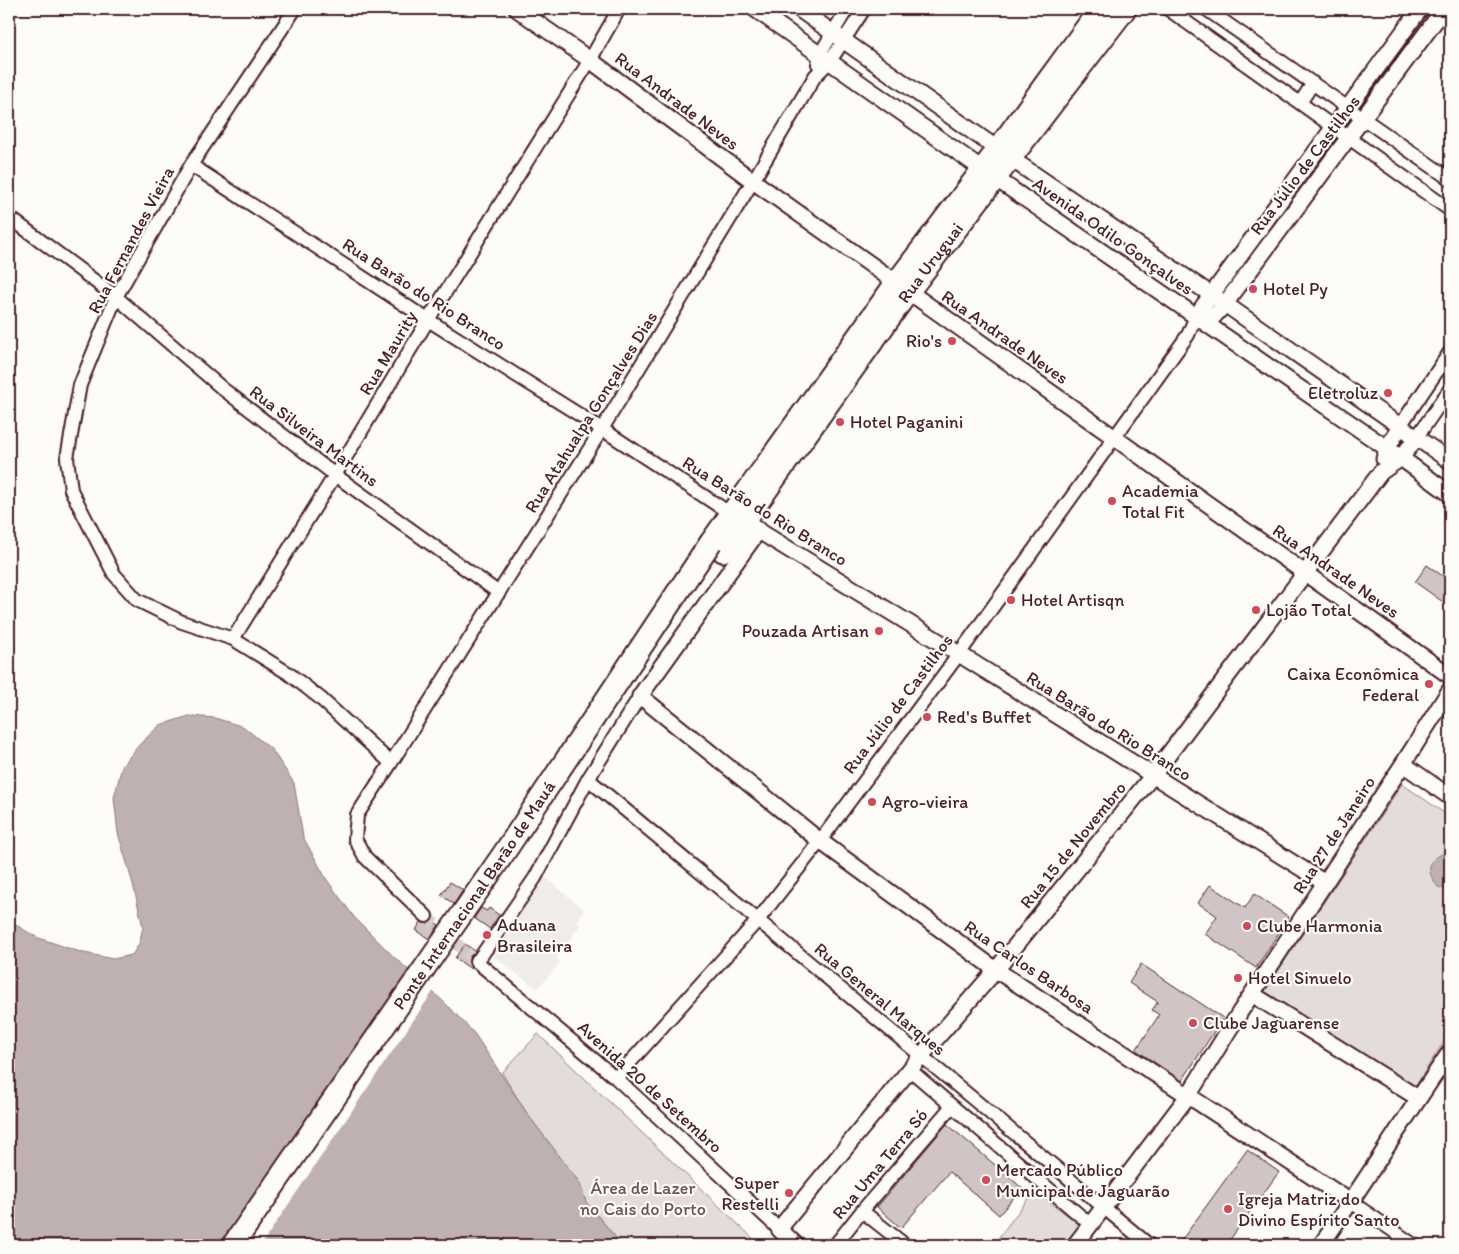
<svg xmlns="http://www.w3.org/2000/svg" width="1459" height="1254" viewBox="0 0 1459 1254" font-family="Itim,sans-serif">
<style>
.built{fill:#f0ece8}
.green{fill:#e3dcda;stroke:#967e82}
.water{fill:#c0b1b1;stroke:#91777b}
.pier{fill:#fdfcf7}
.building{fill:#d0c5c4;stroke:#4a1f2b}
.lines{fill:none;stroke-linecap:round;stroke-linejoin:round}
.minor-tunnel{stroke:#d9d0ce;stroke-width:12;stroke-dasharray:12 6;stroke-linecap:butt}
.minor-casing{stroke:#4a1f2b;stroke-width:16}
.tertiary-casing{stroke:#4a1f2b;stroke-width:19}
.trunk-casing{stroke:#4a1f2b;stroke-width:25}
.minor{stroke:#fdfcf7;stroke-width:12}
.tertiary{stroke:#fdfcf7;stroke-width:15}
.trunk{stroke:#fdfcf7;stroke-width:21}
.trunk-bridge-casing{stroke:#4a1f2b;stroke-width:25;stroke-linecap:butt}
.trunk-bridge{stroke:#fdfcf7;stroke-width:21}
.poi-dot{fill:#d1495b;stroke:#fdfcf7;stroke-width:2}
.labels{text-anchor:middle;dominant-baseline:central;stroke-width:4.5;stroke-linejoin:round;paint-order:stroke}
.street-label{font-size:18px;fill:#4a1f2b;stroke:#fdfcf7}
.poi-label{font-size:18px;fill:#4a1f2b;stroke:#fdfcf7;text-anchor:start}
.park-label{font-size:18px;fill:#704e57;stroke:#fdfcf7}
</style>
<rect width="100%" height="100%" fill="#fdfcf7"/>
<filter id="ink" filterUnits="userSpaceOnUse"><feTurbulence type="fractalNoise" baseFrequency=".02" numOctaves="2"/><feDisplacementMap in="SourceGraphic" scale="10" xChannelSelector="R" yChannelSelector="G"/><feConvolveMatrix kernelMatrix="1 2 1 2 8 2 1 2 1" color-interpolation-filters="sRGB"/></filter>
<g filter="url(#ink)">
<path class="built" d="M545 877 584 910 577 921 580 925 557 958 560 963 537 989 491 954Z"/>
<path class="green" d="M1402 784 1450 817V1032L1413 1090 1263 994Z
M538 1034 760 1245H622L586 1202 579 1182 528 1115 502 1073Z
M1034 1191 1084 1227 1070 1245H993Z"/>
<path class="water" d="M189 716 215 718 244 727 272 750 294 783 303 837 327 880 354 917 393 956 445 1003 474 1033 528 1115 579 1182 586 1202 622 1245H9V918L13 923 36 937 80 952 113 959 132 955 139 944 143 927 133 884 118 833 114 798 122 766 140 744 160 725Z
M1448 852 1450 853V890L1438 887C1425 871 1427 858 1448 852Z"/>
<path class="pier" d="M412 970 434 990 261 1245H226Z"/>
<path class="building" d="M1427 565 1450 581V607L1415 582Z
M450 882 463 890 454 904 441 895Z
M1210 885 1245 908 1254 894 1289 917 1256 968 1205 934 1217 916 1198 903Z
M481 908 487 911 489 908 499 915 490 929 474 918Z
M432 921 439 925 429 939 416 930 421 922 428 924Z
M465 944 475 951 468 959 471 969 455 958Z
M1141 964 1223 1018 1182 1081 1136 1050 1159 1015 1152 1010 1158 1002 1129 983Z
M947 1124 1022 1188 999 1215 949 1172 901 1228 877 1207Z
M1247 1150 1279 1172 1226 1245H1178Z"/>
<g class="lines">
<path class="minor-tunnel" d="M426 916 476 961"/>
<g class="minor-casing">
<path id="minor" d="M295 9 191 165 116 297 80 385 67 458 71 490 114 574 137 600 182 622 233 639 288 673 320 698 391 763 357 815 355 839 365 857 426 916
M1168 9 1450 210
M1206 9 1450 179
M818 64 820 54 847 9
M1300 103 1313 83
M191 165 428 320 602 429 731 514
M9 217 116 297 223 389 335 475 499 593
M1400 426 1450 352
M1417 437 1450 389
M233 639 335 475 428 320 590 60 619 9
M391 763 602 429 753 181 815 76 830 61 864 9
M588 779 1149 1245
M476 961 616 1078 779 1229
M477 962 535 878 588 779 640 696
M909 1069 1091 1225
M616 1078 758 920 820 841 959 654 1188 335 1196 316
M1351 1202 1414 1245
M862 1211 905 1245
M835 1245 862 1211 952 1106"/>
</g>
<g class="tertiary-casing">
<path id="tertiary" d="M517 9 590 60 753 181 1450 676
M755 9 982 169 1401 458 1450 494
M799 9 1010 158 1225 304 1450 461
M1196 316 1420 9
M1207 324 1225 304 1444 9
M1384 459 1387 449 1400 426
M751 526 959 654 1325 883
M759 530 640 696 820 841 996 970 1351 1202
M1403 764 1450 797
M1252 994 1418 1098
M796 1245 779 1229 921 1056 996 970 1153 775 1381 472 1401 458 1417 437
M1075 1245 1188 1096 1240 1012 1403 764 1450 690
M1321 1245C1365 1182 1406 1116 1450 1052"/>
</g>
<g class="trunk-casing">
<g id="trunk">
<path d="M711 542 896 283 998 149 1100 9"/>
<path id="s1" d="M723 551 908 292 1125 9"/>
</g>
</g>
<use href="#minor" class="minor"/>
<use href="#tertiary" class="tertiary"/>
<use href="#trunk" class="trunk"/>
<g class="trunk-bridge-casing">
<g id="trunk-bridge">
<path id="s2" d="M233 1245 504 853 711 542"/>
</g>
</g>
<use href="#trunk-bridge" class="trunk-bridge"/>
</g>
</g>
<g class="poi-dot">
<circle cx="1253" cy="289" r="5"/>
<circle cx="952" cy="341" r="5"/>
<circle cx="1388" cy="393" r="5"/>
<circle cx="840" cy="422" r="5"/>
<circle cx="1112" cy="501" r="5"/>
<circle cx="1011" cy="600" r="5"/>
<circle cx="1256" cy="610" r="5"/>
<circle cx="879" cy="631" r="5"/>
<circle cx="1429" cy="684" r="5"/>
<circle cx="927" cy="717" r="5"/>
<circle cx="872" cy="802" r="5"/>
<circle cx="1247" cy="926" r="5"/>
<circle cx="487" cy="935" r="5"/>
<circle cx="1238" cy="978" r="5"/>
<circle cx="1193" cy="1023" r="5"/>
<circle cx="986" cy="1180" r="5"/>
<circle cx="789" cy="1193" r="5"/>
<circle cx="1228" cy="1209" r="5"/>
</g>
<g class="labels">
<g class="street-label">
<text transform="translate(677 101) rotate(37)">Rua Andrade Neves</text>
<text transform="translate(1305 165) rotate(-53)">Rua Júlio de Castilhos</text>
<text transform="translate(1113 236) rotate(35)">Avenida Odilo Gonçalves</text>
<text transform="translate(131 240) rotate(-62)">Rua Fernandes Vieira</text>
<text stroke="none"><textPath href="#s1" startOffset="355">Rua Uruguai</textPath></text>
<text transform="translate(424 294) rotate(33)">Rua Barão do Rio Branco</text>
<text transform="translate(1005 337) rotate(35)">Rua Andrade Neves</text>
<text transform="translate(388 353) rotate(-59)">Rua Maurity</text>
<text transform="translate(591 412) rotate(-58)">Rua Atahualpa Gonçalves Dias</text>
<text transform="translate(314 436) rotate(37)">Rua Silveira Martins</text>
<text transform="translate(765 511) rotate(32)">Rua Barão do Rio Branco</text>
<text transform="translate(1336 571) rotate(35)">Rua Andrade Neves</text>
<text transform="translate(898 704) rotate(-53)">Rua Júlio de Castilhos</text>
<text transform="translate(1109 726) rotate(32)">Rua Barão do Rio Branco</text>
<text transform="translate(1334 835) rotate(-57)">Rua 27 de Janeiro</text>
<text transform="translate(1073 845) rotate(-51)">Rua 15 de Novembro</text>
<text stroke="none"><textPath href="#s2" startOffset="425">Ponte Internacional Barão de Mauá</textPath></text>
<text transform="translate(1029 967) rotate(34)">Rua Carlos Barbosa</text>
<text transform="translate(880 999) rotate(40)">Rua General Marques</text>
<text transform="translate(650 1087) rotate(42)">Avenida 20 de Setembro</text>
<text transform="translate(880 1164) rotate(-50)">Rua Uma Terra Só</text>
</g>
<g class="poi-label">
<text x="1263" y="289">Hotel Py</text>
<text x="942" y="341" text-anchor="end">Rio's</text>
<text x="1378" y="393" text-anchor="end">Eletroluz</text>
<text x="850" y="422">Hotel Paganini</text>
<text x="1122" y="491">Academia<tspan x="1122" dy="21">Total Fit</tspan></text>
<text x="1021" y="600">Hotel Artisqn</text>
<text x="1266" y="610">Lojão Total</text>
<text x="869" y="631" text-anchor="end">Pouzada Artisan</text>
<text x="1419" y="674" text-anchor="end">Caixa Econômica<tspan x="1419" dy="21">Federal</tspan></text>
<text x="937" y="717">Red's Buffet</text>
<text x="882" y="802">Agro-vieira</text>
<text x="497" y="925">Aduana<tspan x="497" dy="21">Brasileira</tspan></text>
<text x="1257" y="926">Clube Harmonia</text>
<text x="1248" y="978">Hotel Sinuelo</text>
<text x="1203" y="1023">Clube Jaguarense</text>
<text x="996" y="1170">Mercado Público<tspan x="996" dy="21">Municipal de Jaguarão</tspan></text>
<text x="779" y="1183" text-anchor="end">Super<tspan x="779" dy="21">Restelli</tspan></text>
<text x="1238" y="1199">Igreja Matriz do<tspan x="1238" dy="21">Divino Espírito Santo</tspan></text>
</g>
<g class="park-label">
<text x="643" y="1188">Área de Lazer<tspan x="643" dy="21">no Cais do Porto</tspan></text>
</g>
</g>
<rect width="1459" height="1254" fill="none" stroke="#fdfcf7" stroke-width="30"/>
<rect x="15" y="15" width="1429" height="1224" fill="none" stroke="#4a1f2b" stroke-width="2" filter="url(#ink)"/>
</svg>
